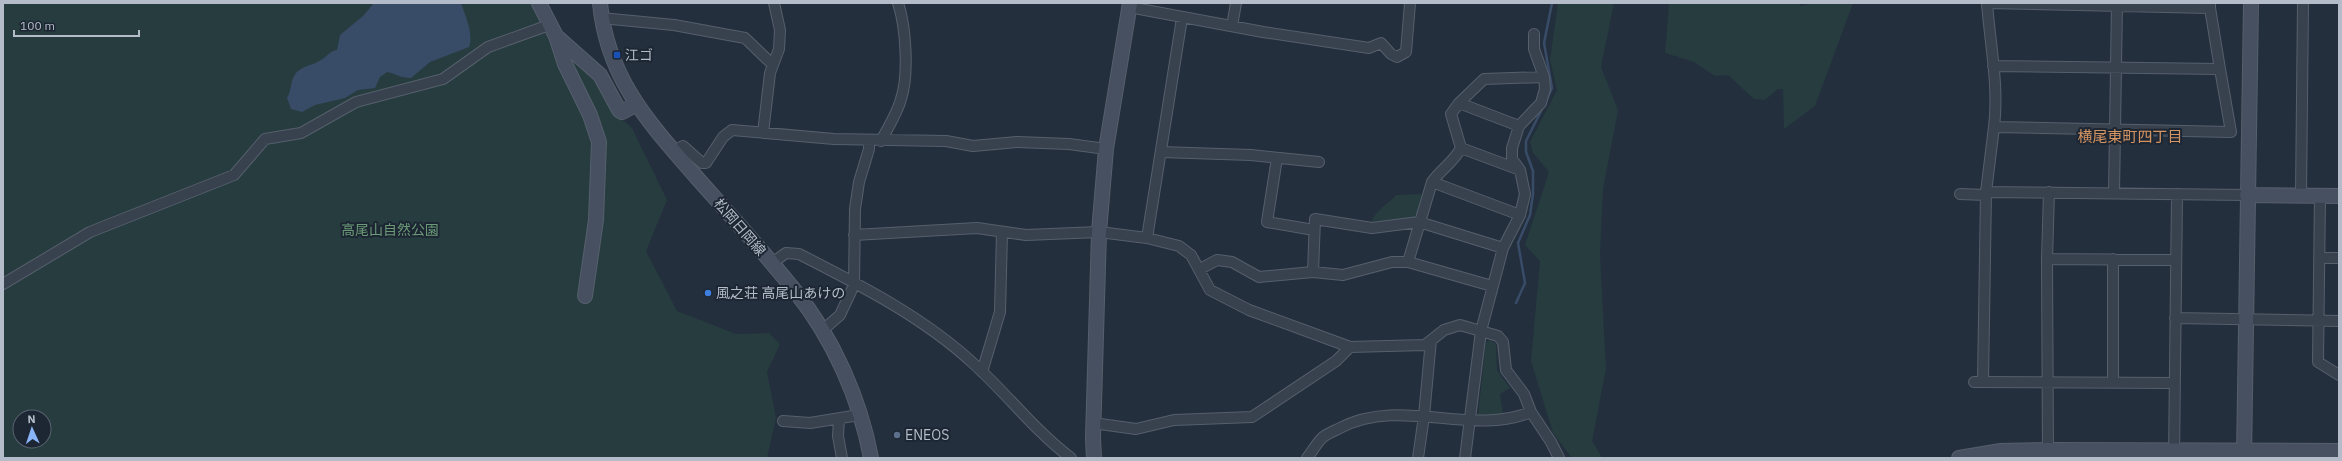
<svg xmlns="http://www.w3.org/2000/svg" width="2342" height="461" viewBox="0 0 2342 461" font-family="'IBM Plex Sans','Noto Sans JP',sans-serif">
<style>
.green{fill:#263c3f;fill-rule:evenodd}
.water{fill:#394c67}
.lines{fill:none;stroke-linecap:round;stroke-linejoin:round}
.stream{stroke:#394c67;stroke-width:2.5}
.street-casing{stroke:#565f6c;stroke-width:12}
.secondary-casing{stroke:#565f6c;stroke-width:16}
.street{stroke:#38414e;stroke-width:10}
.secondary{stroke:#465061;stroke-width:14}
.transit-dot{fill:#1a4fb4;stroke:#1d2633;stroke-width:1.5}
.shop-dot{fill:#3f7fe0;stroke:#1d2633;stroke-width:1.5}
.service-dot{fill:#5c6f8a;stroke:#1d2633;stroke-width:1.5}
.labels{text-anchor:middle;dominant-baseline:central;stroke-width:4;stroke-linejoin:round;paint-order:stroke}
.poi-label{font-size:14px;fill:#b4bcc9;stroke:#1d2633;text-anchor:start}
.street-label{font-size:14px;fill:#b4bcc9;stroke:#1d2633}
.park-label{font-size:14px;fill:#6b9a76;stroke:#1d2633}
.neighbourhood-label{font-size:15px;fill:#d59563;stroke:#1d2633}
</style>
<rect width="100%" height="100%" fill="#242f3e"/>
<path class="green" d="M3 3H534L598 79 611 110 632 128 667 200 646 251 677 311 736 334 769 333 780 344 767 372 776 418 767 458H3ZM20 417H44V441H20Z
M1558 3H1614L1601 67 1618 110 1603 189 1600 254 1606 369 1592 441 1601 456V458H1572L1553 433 1531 361 1540 261 1525 245 1549 172 1533 153 1530 142 1557 90 1550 60Z
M1669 3H1798L1801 6 1814 3H1853L1815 106 1784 129 1783 89H1778L1765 100 1754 99 1728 75 1715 76 1694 62 1665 53Z
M1422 194 1417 214 1411 219 1371 222C1376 210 1387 205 1396 195Z
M1491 340 1496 344 1497 370 1510 388 1500 394 1503 416 1478 415 1486 342Z"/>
<path class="water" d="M374 3H461C465 15 474 35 469 47L430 62 411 78C400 78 397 74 387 72L380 77 375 88 358 90 345 98 315 105 302 112 291 109 287 98C292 90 290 83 294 76 299 66 312 66 321 60 328 56 328 52 337 50L340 35 363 16Z"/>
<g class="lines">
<path class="stream" d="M1547 99 1552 88 1544 43 1552 3
M1516 303 1525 283 1518 243 1530 215 1533 194V171L1526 152V141L1543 107"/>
<g class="street-casing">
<path id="street" d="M1987 3C1990 44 1999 86 1994 127L2231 132 2220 69 1993 66
M1987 3 2210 8V3
M1129 7 1263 32 1369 48 1381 43 1391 54 1397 57 1406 52 1410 3
M2210 8 2220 69
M601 18 674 25 745 38 773 65
M1232 26 1236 3
M1459 103 1519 126
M763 133 770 73 779 49 780 30 774 3
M881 141C888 127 897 114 901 99 909 75 906 27 898 3
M1461 148 1520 170
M673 151 683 146 702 163H706L723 137 732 130 834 139 946 141 973 146 1017 142 1069 144 1106 149
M1161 152 1251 155 1319 162
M1277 158 1267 222 1314 230
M1432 182 1520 215
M1986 192 2247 195
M2114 193 2117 3
M1960 194 1986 195
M2301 195 2303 3
M2320 196 2318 362 2339 375
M854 235 977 228 1026 235 1099 232 1147 238 1179 246 1191 255 1210 290 1249 310 1350 347
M1147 238 1182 18
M2319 258H2339
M2047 259 2049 192
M1408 262 1432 182C1441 169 1454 162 1461 148L1451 114 1459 103 1484 79 1544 77 1534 49V34
M772 263 786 253 799 254C860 285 925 318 975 365 1008 395 1035 431 1071 458
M1200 269 1217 260 1232 262 1259 277 1313 272 1343 275 1392 262H1408L1492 286
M1313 272 1315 219 1372 228 1419 222 1503 248
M3 284 90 232 234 175 265 139 301 133 356 102 443 79 488 47 549 25
M2175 318 2339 321
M823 330 840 315 854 285 855 209 859 182 869 149V140
M982 372 1000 312 1002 232
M1974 382 2175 383
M1983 382 1986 192 1994 127
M2113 383V259
M839 419 838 436 842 458
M783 421 810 423 859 415
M1093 423 1136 429 1174 420 1252 417 1336 361 1350 347 1425 345 1444 330 1460 325 1498 336 1503 342 1506 370 1524 394 1531 412 1551 442 1559 458
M1307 458C1312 452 1316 444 1322 438 1326 434 1334 431 1340 428 1401 396 1470 437 1531 412
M1418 458 1424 416 1431 340
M1465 458 1481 331 1503 248 1520 215 1525 194 1520 170 1512 159V148L1519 126 1541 103 1545 89 1544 77
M2048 458 2047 259 2176 260
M2174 458 2177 194"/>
</g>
<g class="secondary-casing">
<path id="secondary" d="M539 3 556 36 600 75 619 110 622 112 635 105
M600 3C607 79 650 124 698 179 731 216 764 252 795 291 833 338 860 399 871 458
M556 36 565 64 590 115 599 142 596 220 585 296
M2247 195 2339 196
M1094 458 1093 438 1099 232 1106 149 1130 3
M1959 458 2001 451 2048 450 2339 451
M2244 458 2251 3"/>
</g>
<use href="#street" class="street"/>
<use href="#secondary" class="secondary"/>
</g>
<rect class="transit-dot" x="613" y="51" width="8" height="8" rx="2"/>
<circle class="shop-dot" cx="708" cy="293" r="4"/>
<circle class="service-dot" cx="897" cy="435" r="4"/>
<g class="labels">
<g class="poi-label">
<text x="625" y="55">江ゴ</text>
<text x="716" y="293">風之荘 高尾山あけの</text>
<text x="905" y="435">ENEOS</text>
</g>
<g class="street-label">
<text transform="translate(740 227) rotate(49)">松岡日岡線</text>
</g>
<g class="park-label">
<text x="390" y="230">高尾山自然公園</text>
</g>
<g class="neighbourhood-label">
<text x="2130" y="136">横尾東町四丁目</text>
</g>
</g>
<rect width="2342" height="461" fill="none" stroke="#b4bcc9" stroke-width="8"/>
<g transform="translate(32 429) rotate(357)"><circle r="19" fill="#1d2633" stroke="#59626f"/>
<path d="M0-3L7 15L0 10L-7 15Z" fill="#8ab4f8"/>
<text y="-6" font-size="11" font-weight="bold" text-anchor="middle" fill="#b4bcc9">N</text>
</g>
<path d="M14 30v6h125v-6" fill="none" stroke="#b4bcc9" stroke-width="2"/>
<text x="20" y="30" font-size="12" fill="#b4bcc9" stroke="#1d2633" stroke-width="3" paint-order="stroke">100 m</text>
</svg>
